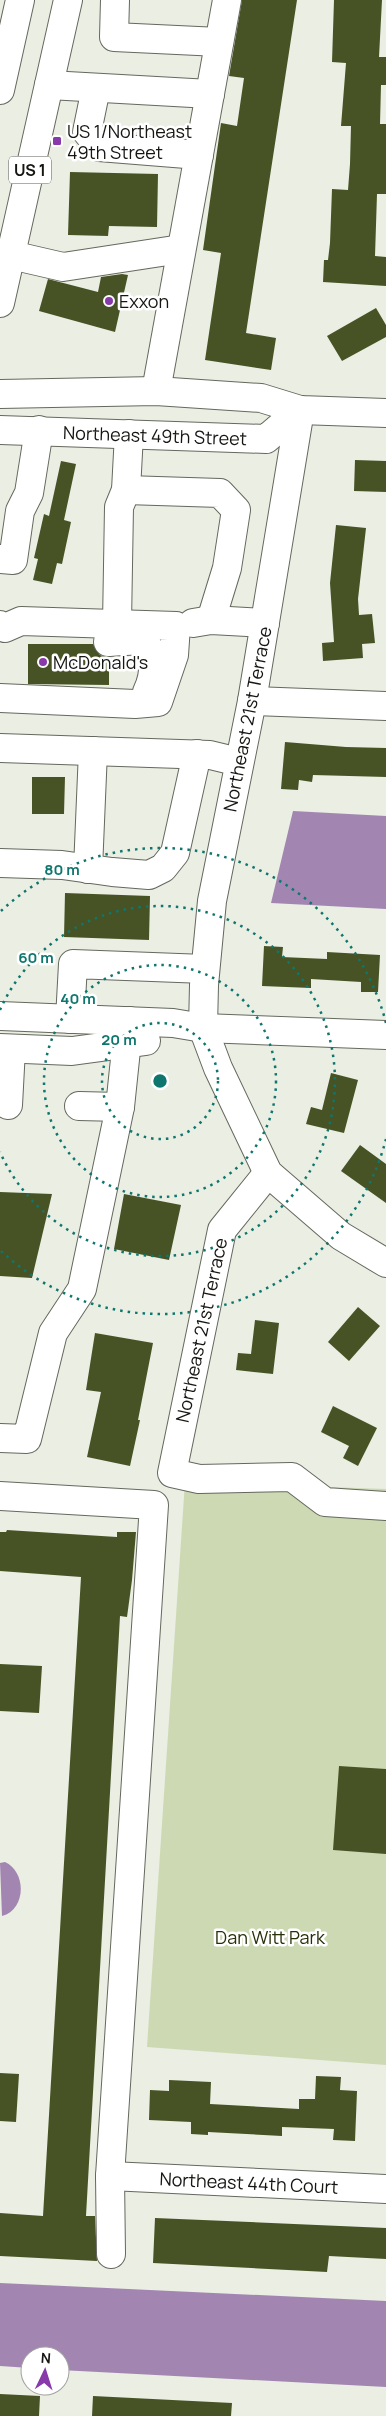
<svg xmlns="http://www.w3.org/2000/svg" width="386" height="2416" viewBox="0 0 386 2416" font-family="Manrope,sans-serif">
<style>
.green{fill:#cdd9b3}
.water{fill:#a286b1}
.building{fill:#475325}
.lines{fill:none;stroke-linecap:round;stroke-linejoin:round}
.minor-casing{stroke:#64685d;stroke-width:30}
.major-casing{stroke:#64685d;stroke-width:30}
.minor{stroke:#fff;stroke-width:28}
.major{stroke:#fff;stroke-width:28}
.ring{fill:none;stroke:#0f766e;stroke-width:2.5;stroke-dasharray:2.5 5}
.poi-dot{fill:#8839aa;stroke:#fff;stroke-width:2}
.labels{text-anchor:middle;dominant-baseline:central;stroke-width:5;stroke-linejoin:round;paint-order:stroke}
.shield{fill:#fff;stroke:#5b5c59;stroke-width:1}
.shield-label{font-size:16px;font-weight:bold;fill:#151612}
.poi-label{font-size:18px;fill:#151612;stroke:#fff;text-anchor:start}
.street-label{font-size:18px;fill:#151612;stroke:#fff}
.park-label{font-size:18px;fill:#273009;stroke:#fff}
.centre{fill:#0f766e;stroke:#fff;stroke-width:2.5}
.ring-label{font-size:15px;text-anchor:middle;font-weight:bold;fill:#0f766e;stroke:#fff;stroke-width:5;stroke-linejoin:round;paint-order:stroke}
</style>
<rect width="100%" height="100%" fill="#eaeee3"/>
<path class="green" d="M185 1482 386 1489V2065L147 2047Z"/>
<path class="water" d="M293 811 386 816V909L271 903Z
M5 1862C27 1872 26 1910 2 1916L0 1863Z
M0 2283 386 2301V2387L60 2370V2356H30V2368L0 2366Z"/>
<path class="building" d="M242 0H297L246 333 276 338 271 370 205 360 221 253 203 250 221 123 237 126 244 78 229 76Z
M334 0H382L379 57H386V85H381L380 124H386V194H377L375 256 386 257V286L323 282 324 260H328L330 243 332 189 348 190 350 164 351 126H341L346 63 332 62Z
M70 172 158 174 157 227 109 226 108 236 68 235Z
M122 274 128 275 115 332 39 311 48 279 98 292 101 277Z
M376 308 386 325V337L342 361 327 336Z
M355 460 386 461V492L354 491Z
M61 461 76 464 64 520 71 522 62 564 57 563 52 584 33 580 38 559 34 558 44 514 49 516Z
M336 525 366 528 358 599 359 615 372 614 375 643 362 644 363 658 323 661 322 643 334 642 330 583Z
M28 644H93L100 655 109 658V685L28 684Z
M285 742 346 747 386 748V777L313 775 312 782 299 780 298 790 281 789Z
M32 777H65L64 814H32Z
M65 893 150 896 149 940 64 937Z
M264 946 283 947 282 957 327 959V952L380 955 378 992H361V982L311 979V988L262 986Z
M331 1073 358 1080 344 1133 306 1124 311 1107 322 1110Z
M360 1145 386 1164V1203L341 1171Z
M0 1192 52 1194 32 1278 0 1276Z
M124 1194 181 1205 169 1260 114 1249Z
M358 1307 380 1326 349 1361 328 1342Z
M255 1320 279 1323 273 1374 236 1370 238 1353 251 1354Z
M95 1333 153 1343 138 1420H140L130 1466 87 1457 101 1392 86 1390Z
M333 1406 377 1428 358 1466 343 1458 349 1446 321 1432Z
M7 1530 117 1537V1532H136L132 1580 127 1617 120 1616 86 2216H95L97 2261 0 2256V2213L43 2216 81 1577 0 1571V1532H6Z
M0 1664 42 1666 39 1713 0 1711Z
M339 1766 386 1769V1854L333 1850Z
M0 2073 19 2074 16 2122 0 2121Z
M316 2076 341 2077 340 2090 357 2091 355 2141 333 2140 334 2129 282 2127V2136L208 2132V2135L191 2134V2122L149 2120 150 2090 169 2091V2080L211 2082 210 2104 299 2109V2099H315Z
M155 2218 386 2228V2259L329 2256 327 2272 153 2263Z
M0 2394 40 2396 39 2416H0Z
M93 2396 232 2403 231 2416H92Z"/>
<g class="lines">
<g class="minor-casing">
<g id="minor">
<path d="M115 0 114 37 219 42"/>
<path d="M49 85 210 94"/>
<path d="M96 88 87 132 99 147 199 155"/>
<path d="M11 255 63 267 181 249"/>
<path d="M156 391 227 0"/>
<path d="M0 394 156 391 261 398 300 410 386 413"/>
<path d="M300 410 252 701 212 901 204 985 203 1028 218 1068 268 1173 341 1236 386 1263"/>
<path id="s1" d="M0 430 266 439 300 410"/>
<path d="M126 490 220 493 236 510 227 568 211 620"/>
<path d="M0 559 13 560 20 511 29 493 39 430"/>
<path d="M193 623 211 620 265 623"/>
<path d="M117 624 119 507 126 490 129 434"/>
<path d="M0 625 5 628 21 621 176 626 174 655 158 702 135 704 0 698"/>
<path d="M108 642C117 642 127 640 136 641 160 643 154 678 147 692"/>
<path d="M252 701 386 706"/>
<path d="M0 748 210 755 239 762"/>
<path d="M0 863 62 865 112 872 149 875 163 868 175 853 197 754"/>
<path d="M88 869 93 751"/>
<path d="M0 1016 173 1023 203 1028 386 1035"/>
<path d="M70 1019 73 964 205 969"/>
<path d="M0 1048 72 1051 146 1041"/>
<path d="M8 1105 11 1049"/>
<path d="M79 1106 120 1107"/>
<path d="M268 1173 222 1230 172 1473 199 1479 292 1477 325 1502 386 1506"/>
<path d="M0 1438 27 1439 53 1333 82 1289 120 1107 129 1021"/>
<path d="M0 1496 154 1505 110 2176 111 2254"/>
<path id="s2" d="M110 2176 386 2189"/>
</g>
</g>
<g class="major-casing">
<path id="major" d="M0 90 20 0
M0 303 68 0"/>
</g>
<use href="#minor" class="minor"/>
<use href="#major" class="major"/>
</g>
<g class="ring">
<circle cx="160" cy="1081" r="58"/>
<circle cx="160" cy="1081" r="116"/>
<path d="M0 1010A175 175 0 1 1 0 1152"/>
<path d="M386 1139A233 233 0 0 1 1 1251M1 911A233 233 0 0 1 386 1023"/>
</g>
<g class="poi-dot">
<rect x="52" y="136" width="10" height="10" rx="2.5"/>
<circle cx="109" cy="301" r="5"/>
<circle cx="43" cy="662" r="5"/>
</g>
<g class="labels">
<rect class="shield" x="9" y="156.5" width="42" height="27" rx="4"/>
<g class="shield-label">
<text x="30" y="170">US 1</text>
</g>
<g class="poi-label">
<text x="67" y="131">US 1/Northeast<tspan x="67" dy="21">49th Street</tspan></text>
<text x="119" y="301">Exxon</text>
<text x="53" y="662">McDonald's</text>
</g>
<g class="street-label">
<text stroke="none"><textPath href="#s1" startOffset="155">Northeast 49th Street</textPath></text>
<text transform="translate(247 719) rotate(-79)">Northeast 21st Terrace</text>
<text transform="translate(201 1330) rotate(-78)">Northeast 21st Terrace</text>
<text stroke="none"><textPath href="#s2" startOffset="139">Northeast 44th Court</textPath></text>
</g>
<g class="park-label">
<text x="270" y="1937">Dan Witt Park</text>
</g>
</g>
<circle cx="160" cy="1081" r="8" class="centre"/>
<g class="ring-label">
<text x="62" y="875">80 m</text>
<text x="36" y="963">60 m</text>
<text x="78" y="1004">40 m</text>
<text x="119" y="1045">20 m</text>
</g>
<g transform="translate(45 2371) rotate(4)"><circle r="24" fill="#ffffff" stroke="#a1a2a0"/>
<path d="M0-4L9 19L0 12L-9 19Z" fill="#8839aa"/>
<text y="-8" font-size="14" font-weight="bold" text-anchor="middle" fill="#151612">N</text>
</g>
</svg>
